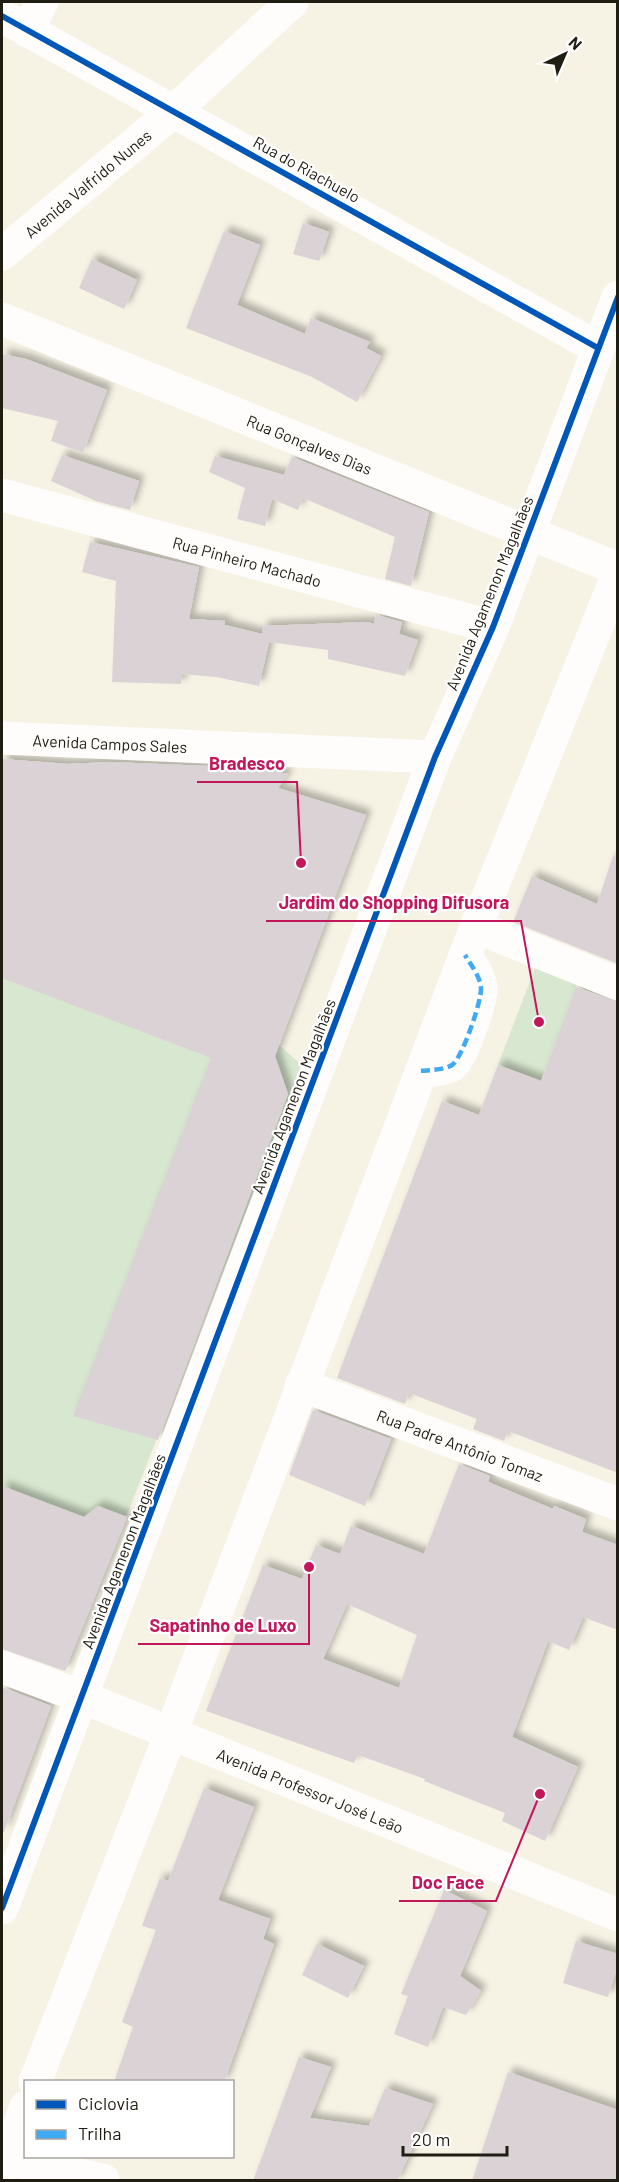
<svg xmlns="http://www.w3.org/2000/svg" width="619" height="2182" viewBox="0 0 619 2182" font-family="Barlow,sans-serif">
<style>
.green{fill:#d8e7cf}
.building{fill:#dbd2d6;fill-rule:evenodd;filter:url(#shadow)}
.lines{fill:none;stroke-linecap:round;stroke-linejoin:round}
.minor{stroke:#fefdfb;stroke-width:33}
.major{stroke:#fefdfb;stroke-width:33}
.quiet{stroke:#3fa9f5;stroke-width:4.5;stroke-dasharray:9 4.5;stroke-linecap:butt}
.cycleway-casing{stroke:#fff;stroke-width:10}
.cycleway{stroke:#0057b8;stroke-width:6}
.labels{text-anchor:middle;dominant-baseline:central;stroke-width:4.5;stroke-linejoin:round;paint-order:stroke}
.street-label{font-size:16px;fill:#201d12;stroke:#fff}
.leader{fill:none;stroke:#c2185b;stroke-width:2}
.callout-dot{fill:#c2185b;stroke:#fff;stroke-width:2}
.callout-label{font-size:18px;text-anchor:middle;font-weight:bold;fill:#c2185b;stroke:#fff;stroke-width:4.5;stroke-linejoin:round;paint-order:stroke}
</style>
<defs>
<filter id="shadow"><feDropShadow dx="5.5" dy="-5.5" stdDeviation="3" flood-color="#0004"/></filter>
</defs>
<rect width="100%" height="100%" fill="#f6f2e4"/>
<path class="green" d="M2 850 101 891 303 1066 66 1670 2 1645Z
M537 963 579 979 541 1081 498 1065Z"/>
<path class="building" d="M303 223 329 232 319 261 293 254Z
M224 231 260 245 237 305 305 334 311 318 370 342 366 348 381 356 357 402 312 377 186 328Z
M92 259 137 280 124 309 79 288Z
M2 354 26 359 107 390 83 453 51 441 58 421 2 408Z
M62 455 139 481 130 510 96 501 51 481Z
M215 456 284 475 292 457 429 512 411 586 385 579 395 537 303 498 298 510 272 499 265 526 237 519 245 488 209 472Z
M90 542 199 567 189 619 225 621V625L262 634V626L368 622 374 624 376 615 402 622 399 634 418 640 405 676 328 659V650L269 642 259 686 216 677 182 674 181 684 112 682 116 581 82 572Z
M2 759 68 764 110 762 256 768 288 774 278 788 366 815 275 1056 288 1094 158 1440 73 1416 211 1058 2 978Z
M613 856 618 857V964L513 922 532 876 597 904Z
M576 987 618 1002V1473L508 1431 504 1441 473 1429 477 1419 409 1393 405 1404 337 1378 442 1101 479 1115 498 1065 541 1081Z
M313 1410 391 1439 365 1506 289 1475Z
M459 1464 490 1476 488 1482 553 1509 554 1506 586 1519 582 1532 618 1545V1630L583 1617 569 1650 548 1641 512 1737 578 1767 545 1841 502 1821 505 1813 424 1781 425 1779 358 1755 354 1763 206 1711 263 1565 302 1579 316 1545 340 1554 351 1526 424 1554ZM347 1604 417 1635 399 1688 323 1659Z
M2 1486 84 1517 98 1506 127 1517 65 1671 2 1649Z
M2 1687 51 1706 4 1832H2Z
M204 1788 254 1807 218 1900 270 1919 263 1939 274 1944 224 2082H114L133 2027 122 2022 156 1930 142 1926 160 1878 168 1881Z
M444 1890 487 1911 460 1976 481 1991 466 2015 443 2007 428 2047 394 2034 408 1996 401 1994Z
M576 1941 618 1954V1965L608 1997 563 1983Z
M317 1944 364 1966 348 1998 302 1975Z
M299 2057 331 2067 310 2118 369 2126 385 2088 433 2104 397 2181H253Z
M508 2072 618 2110V2181H472Z"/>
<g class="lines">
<g class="minor">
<path d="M2 16 598 348"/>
<path d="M27 31 42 2"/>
<path id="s1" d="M2 254 174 111 292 2"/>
<path id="s2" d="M2 319 618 569"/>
<path id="s3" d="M2 495 493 627"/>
<path id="s4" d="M2 738 435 757"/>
<path d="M476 927 618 984"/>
<path d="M421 1071C430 1070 444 1070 452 1065 462 1059 482 1000 481 988 480 976 471 965 465 955"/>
<path id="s5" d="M301 1385 618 1504"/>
<path id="s6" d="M2 1667 82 1697 618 1915"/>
<path d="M2 2158 103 2180"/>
</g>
<path class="major" d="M2 1908 435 757 493 627 618 297
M35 2082 171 1733 476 927 618 574
M2 2168 26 2107"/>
<path class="quiet" d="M421 1071C430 1070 444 1070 452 1065 462 1059 482 1000 481 988 480 976 471 965 465 955"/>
<g class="cycleway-casing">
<path id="cycleway" d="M2 16 598 348
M2 1908 435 757 493 627 618 297"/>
</g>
<use href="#cycleway" class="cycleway"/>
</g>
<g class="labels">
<g class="street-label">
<text transform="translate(307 169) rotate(29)">Rua do Riachuelo</text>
<text stroke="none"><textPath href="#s1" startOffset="111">Avenida Valfrido Nunes</textPath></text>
<text stroke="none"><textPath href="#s2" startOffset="332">Rua Gonçalves Dias</textPath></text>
<text stroke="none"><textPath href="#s3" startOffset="254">Rua Pinheiro Machado</textPath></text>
<text transform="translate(489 593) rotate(-68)">Avenida Agamenon Magalhães</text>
<text stroke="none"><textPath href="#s4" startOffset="108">Avenida Campos Sales</textPath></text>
<text transform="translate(293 1096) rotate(-69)">Avenida Agamenon Magalhães</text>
<text stroke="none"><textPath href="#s5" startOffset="170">Rua Padre Antônio Tomaz</textPath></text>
<text transform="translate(123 1551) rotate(-69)">Avenida Agamenon Magalhães</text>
<text stroke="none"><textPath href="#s6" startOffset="332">Avenida Professor José Leão</textPath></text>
</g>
</g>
<path class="leader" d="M301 863L297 782H197M539 1022L521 921H266M309 1567L309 1644H138M540 1794L496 1901H399"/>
<g class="callout-dot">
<circle cx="301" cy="863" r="6"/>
<circle cx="539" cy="1022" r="6"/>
<circle cx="309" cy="1567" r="6"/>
<circle cx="540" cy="1794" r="6"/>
</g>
<g class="callout-label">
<text x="247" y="770">Bradesco</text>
<text x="394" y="909">Jardim do Shopping Difusora</text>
<text x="223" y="1632">Sapatinho de Luxo</text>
<text x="448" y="1889">Doc Face</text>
</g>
<rect width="619" height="2182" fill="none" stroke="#201d12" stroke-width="6"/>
<rect x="24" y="2080" width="210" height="78" fill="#ffffff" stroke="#a6a5a0" stroke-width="1.5"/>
<rect x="36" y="2100" width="30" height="9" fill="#0057b8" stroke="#a6a5a0" stroke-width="1.5"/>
<text x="78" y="2110" font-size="18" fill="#201d12">Ciclovia</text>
<rect x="36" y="2130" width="30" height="9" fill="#3fa9f5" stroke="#a6a5a0" stroke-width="1.5"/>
<text x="78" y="2140" font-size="18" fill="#201d12">Trilha</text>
<g transform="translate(565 54) rotate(44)" stroke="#ffffff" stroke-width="4.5" paint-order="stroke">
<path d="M0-4.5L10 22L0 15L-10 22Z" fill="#201d12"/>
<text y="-9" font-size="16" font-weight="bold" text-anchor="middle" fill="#201d12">N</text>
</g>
<path d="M403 2146v9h104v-9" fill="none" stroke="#201d12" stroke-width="3"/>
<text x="412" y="2146" font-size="18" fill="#201d12" stroke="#ffffff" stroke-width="4.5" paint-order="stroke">20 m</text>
</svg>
